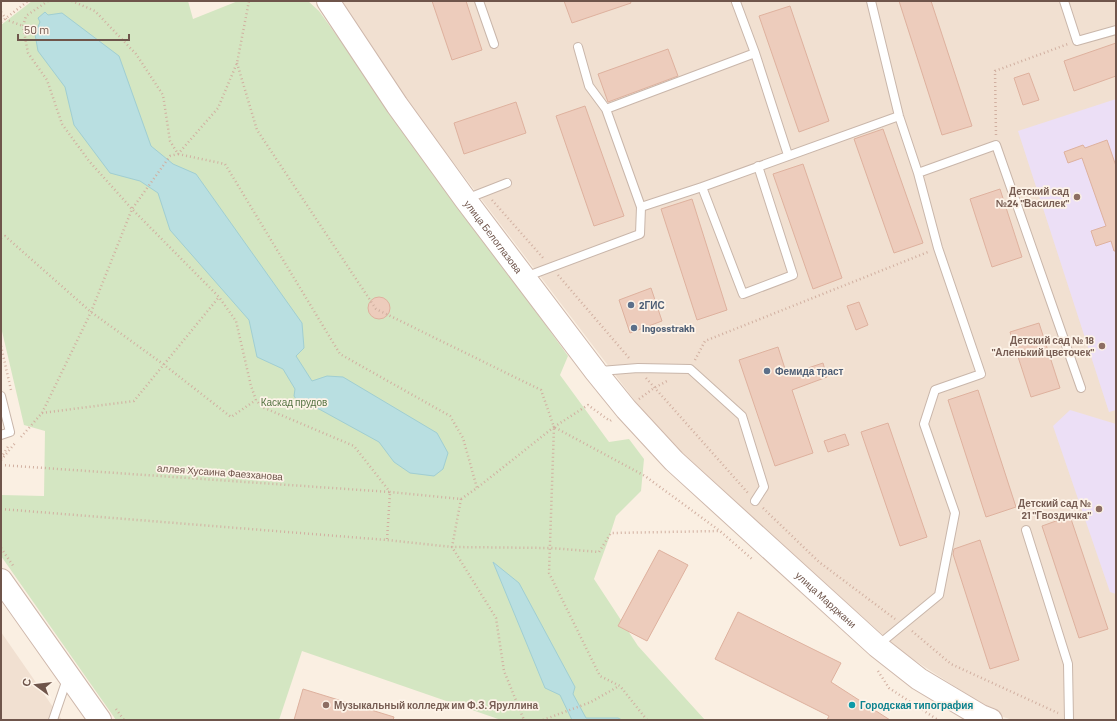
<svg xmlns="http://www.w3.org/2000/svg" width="1117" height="721" viewBox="0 0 1117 721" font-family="Barlow,sans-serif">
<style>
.residential{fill:#f1e0d1}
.education{fill:#ecdff6}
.green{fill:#d4e6c2}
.water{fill:#b9dfe1;stroke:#a0ced2}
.building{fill:#edccbc;stroke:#deb19e}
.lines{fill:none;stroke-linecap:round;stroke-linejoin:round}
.lane-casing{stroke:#c9b6aa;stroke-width:10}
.secondary-casing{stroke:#ceb7ab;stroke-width:24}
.path{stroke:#d1afa0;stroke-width:2.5;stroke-dasharray:1 3;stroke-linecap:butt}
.lane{stroke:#fff;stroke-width:8}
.secondary{stroke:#fff;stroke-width:22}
.path-bridge{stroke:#d1afa0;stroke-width:2.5;stroke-dasharray:1 3;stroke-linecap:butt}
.education-dot{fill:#8d6e63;stroke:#fdf3e8;stroke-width:1.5}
.service-dot{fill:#5c6f8a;stroke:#fdf3e8;stroke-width:1.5}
.culture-dot{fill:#0f9aa8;stroke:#fdf3e8;stroke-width:1.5}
.labels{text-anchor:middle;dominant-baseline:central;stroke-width:3.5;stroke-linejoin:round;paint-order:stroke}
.education-label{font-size:10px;font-weight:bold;fill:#785e54;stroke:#fdf3e8;text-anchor:end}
.street-label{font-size:10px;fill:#6f554b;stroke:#fdf3e8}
.service-label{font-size:10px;font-weight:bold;fill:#4e5e75;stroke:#fdf3e8;text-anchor:start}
.park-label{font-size:10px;fill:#567444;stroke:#fdf3e8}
.culture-label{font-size:10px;font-weight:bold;fill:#0d838f;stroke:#fdf3e8;text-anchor:start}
</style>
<rect width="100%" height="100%" fill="#faefe2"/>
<path class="residential" d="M337 1H1116V720H1013L1000 716 902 652 664 439 409 104Z
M1 632 62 720H1Z"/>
<path class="education" d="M1116 99V410L1109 412 1018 131Z
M1070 410 1116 424V594L1110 592 1053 426Z"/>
<path class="green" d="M32 1H188L193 19 238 1H308L319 11 568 356 560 375 609 442 629 439 644 459 641 491 616 516 608 541 594 579 638 646 705 720H501L302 651 279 720H116L1 556V495L44 496 45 431 24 425 1 327V25Z"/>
<path class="water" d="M45 12 48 15 62 13 119 56 151 146 173 164 196 174 302 323 304 348 296 356 312 381 327 376 343 377 437 433 448 453 443 469 434 476 410 473 394 462 379 442 319 409 300 405 294 396 295 389 283 369 257 357 249 320 170 230 158 193 140 181 110 173 74 125 65 87 38 51 35 34 40 22 38 18Z
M493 562 519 583 575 687 573 694 586 718H618L622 720H572L560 695 545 688Z"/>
<path class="building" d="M432 1H466L482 50 452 60Z
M564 1H630L631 3 572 23Z
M899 1H931L972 126 942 135Z
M790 6 829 121 799 132 759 16Z
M1116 43V76L1074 91 1064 61Z
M668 49 678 76 608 102 598 74Z
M1029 73 1039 100 1023 105 1014 78Z
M516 102 526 133 464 154 454 123Z
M585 106 624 216 594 226 556 116Z
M883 129 923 243 894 253 854 139Z
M1107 140 1116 166V251H1114L1111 241 1096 246 1091 231 1106 226 1082 158 1068 163 1064 152 1083 145 1085 148Z
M803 164 842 278 813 289 773 174Z
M1000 189 1022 257 992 267 970 199Z
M692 199 727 310 697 320 661 209Z
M651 288 662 321 630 333 619 300Z
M368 308a11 11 0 1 1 22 0a11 11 0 1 1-22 0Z
M859 302 868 325 856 330 847 306Z
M1039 323 1060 388 1031 397 1010 332Z
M778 347 787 375 823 363 827 377 792 390 813 453 775 466 739 360Z
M978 390 1016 507 986 517 948 400Z
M888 423 927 537 900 546 861 432Z
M845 434 849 445 828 452 824 441Z
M1070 516 1108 629 1079 638 1042 526Z
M980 540 1019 660 990 669 953 554 954 549Z
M659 550 688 565 647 641 618 626Z
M738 612 841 663 831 682 890 720H827L829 716 715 659Z
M303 689 394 717 393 720H294Z"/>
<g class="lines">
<g class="lane-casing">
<path id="lane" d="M479 1 494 44
M871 1 899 116 918 173 938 248 981 374 935 390 924 424 955 513 939 595 877 646
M1064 1 1077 41 1116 30
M736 2 755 53 788 155
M578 47 589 86 606 109 641 207
M606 109 755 53
M918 173 996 145 1081 388
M702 187 743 294 793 275 758 166
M466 199 507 183
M525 277 640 234 641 207 702 187 899 116
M600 371 638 368 690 369 742 416 764 487 755 501
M1 396 10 432 1 435
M1026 530 1068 664 1069 720
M53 720 67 679"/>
</g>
<g class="secondary-casing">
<g id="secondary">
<path id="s1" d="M328 1 397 105 465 199 596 372 626 409 674 461 877 646 919 679 981 716 991 720"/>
<path d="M1 580 100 720"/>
</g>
</g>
<path class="path" d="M48 1 26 16 23 26 28 53 47 80 62 124 89 161 132 209 219 297 236 321 251 386 256 400 262 407 354 446 390 492 461 499 477 488 463 438 450 416 340 354 225 164 178 154 170 141 163 95 136 54 95 11 72 1
M1 12 7 20 23 26
M237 63 257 130 376 309 541 390 554 427 477 488
M996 135 995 71 1068 44
M492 200 544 259
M1 238 5 236 91 312 163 364 231 417 256 400
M558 275 629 358
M1 346 11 390
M695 360 705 341 928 252
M646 378 748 493
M639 399 654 388 669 380
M42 413 134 401 219 297
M554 427 588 405 610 421 613 419
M21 437 42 413 91 312 132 209 170 156 178 154 218 108 237 63 249 1
M1 458 9 445
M1 460 16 442
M1 465 390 492 387 540
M461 499 452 547 496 618 504 671 524 720
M763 508 819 562 895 619
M1 509 387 540 452 547 551 548 599 552 611 533 720 531
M1 548 14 567
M912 631 951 664 1058 713
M878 671 889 688 938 720
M116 709 124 720
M543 720 591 702 619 686
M647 720 620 686 600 676 549 573 554 427 645 476 720 531 752 559"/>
<use href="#lane" class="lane"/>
<use href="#secondary" class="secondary"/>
<path class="path-bridge" d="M1 22 28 1"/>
</g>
<g class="education-dot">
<circle cx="1077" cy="197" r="4"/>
<circle cx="1102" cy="346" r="4"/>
<circle cx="1099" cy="509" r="4"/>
<circle cx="326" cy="705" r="4"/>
</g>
<g class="service-dot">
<circle cx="631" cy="305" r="4"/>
<circle cx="634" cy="328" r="4"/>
<circle cx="767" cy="371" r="4"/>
</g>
<circle class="culture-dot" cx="852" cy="705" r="4"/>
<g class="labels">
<g class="education-label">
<text x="1069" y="191">Детский сад<tspan x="1069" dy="12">№24 "Василек"</tspan></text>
<text x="1094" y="340">Детский сад № 18<tspan x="1094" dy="12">"Аленький цветочек"</tspan></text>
<text x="1091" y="503">Детский сад №<tspan x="1091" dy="12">21 "Гвоздичка"</tspan></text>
<text x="334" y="705" text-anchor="start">Музыкальный колледж им Ф.З. Яруллина</text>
</g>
<g class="street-label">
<text stroke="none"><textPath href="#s1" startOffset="288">улица Белоглазова</textPath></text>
<text transform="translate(220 472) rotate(4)">аллея Хусаина Фаезханова</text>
<text stroke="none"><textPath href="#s1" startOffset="782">улица Марджани</textPath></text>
</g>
<g class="service-label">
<text x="639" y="305">2ГИС</text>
<text x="642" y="328">Ingosstrakh</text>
<text x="775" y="371">Фемида траст</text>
</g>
<g class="park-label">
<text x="294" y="402">Каскад прудов</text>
</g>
<g class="culture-label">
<text x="860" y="705">Городская типография</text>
</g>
</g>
<rect width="1117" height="721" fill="none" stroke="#6f554b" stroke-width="4"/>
<g transform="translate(36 685) rotate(285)" stroke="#fdf3e8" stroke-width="3" paint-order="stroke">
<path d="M0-3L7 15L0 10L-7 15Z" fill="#6f554b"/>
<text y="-6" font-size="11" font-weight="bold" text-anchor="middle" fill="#6f554b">С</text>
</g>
<path d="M18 34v6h111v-6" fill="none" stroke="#6f554b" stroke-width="2"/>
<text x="24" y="34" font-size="12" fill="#6f554b" stroke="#fdf3e8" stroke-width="3" paint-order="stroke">50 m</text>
</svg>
